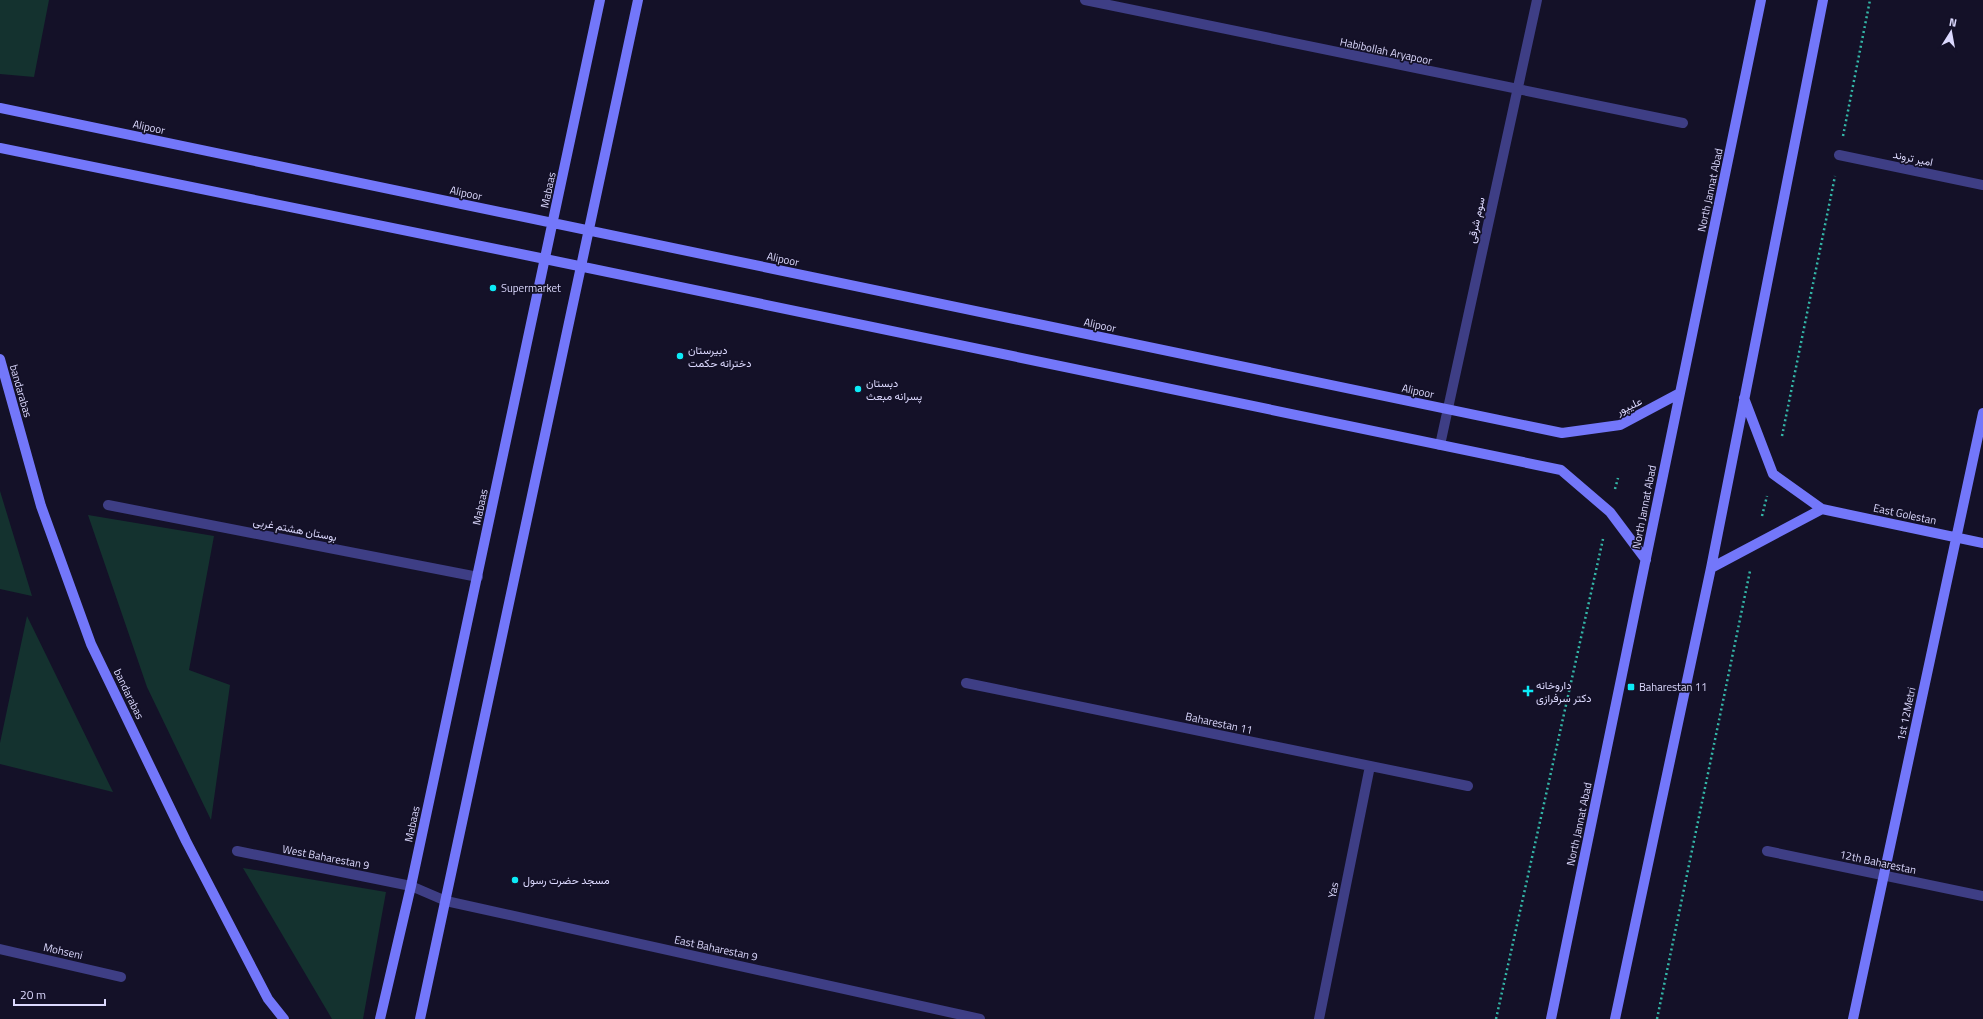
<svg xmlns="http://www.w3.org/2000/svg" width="1983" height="1019" viewBox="0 0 1983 1019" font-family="'Titillium Web',Vazirmatn,sans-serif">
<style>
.green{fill:#14322f}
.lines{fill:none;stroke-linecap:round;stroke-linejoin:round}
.path{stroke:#34b7a8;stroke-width:2.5;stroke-dasharray:2 3;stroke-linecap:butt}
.street{stroke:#3e3e85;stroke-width:10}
.secondary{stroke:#7377fa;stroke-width:10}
.poi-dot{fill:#0cebf7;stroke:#141128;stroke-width:1.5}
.labels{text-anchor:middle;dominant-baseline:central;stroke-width:3.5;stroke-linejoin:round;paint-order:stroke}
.street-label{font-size:11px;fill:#dcd9fe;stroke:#141128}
.poi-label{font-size:11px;fill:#dcd9fe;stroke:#141128;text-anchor:start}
</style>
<rect width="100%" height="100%" fill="#141128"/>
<path class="green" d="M0 0H49L34 77 0 74Z
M0 491 32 596 0 589Z
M88 515 214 536 189 670 230 685 211 820 147 687Z
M27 616 113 792 0 764V743Z
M243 868 386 892 363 1019H332Z"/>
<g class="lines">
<path class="path" d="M1843 136 1870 0
M1782 436 1835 176
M1615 489 1618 478
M1762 516 1767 496
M1496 1019 1603 539
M1657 1019 1750 571"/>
<path class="street" d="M1085 0 1683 123
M1839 155 1983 185
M1440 445 1537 0
M108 505 478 577
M966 683 1468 786
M237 851 411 886 446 901 980 1019
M1767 851 1983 896
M0 949 121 977
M1319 1019 1370 766"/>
<path class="secondary" d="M0 108 1562 433 1620 425 1680 393
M0 148 545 259 1561 470 1610 512 1646 560
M0 359 41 506 91 644 186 841 268 999 284 1019
M1744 398 1773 474 1822 509 1983 543
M1711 568 1822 509
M380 1019 411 886 600 0
M420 1019 638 0
M1551 1019 1761 0
M1615 1019 1711 568 1823 0
M1853 1019 1983 413"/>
</g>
<g class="poi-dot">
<circle cx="493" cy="288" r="4"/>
<circle cx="680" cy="356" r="4"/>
<circle cx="858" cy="389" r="4"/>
<rect x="1627" y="683" width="8" height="8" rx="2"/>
<path d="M1526 685h4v4h4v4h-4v4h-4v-4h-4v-4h4z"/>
<circle cx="515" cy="880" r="4"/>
</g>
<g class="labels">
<g class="street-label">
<text transform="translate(1386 51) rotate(12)">Habibollah Aryapoor</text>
<text transform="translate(149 127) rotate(12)">Alipoor</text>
<text transform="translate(1913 158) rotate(12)">امیر تروند</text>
<text transform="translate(548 190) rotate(-78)">Mabaas</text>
<text transform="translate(1710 190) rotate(-78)">North Jannat Abad</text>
<text transform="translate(466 193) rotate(12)">Alipoor</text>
<text transform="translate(1476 220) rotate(-78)">سوم شرقی</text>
<text transform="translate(783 259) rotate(12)">Alipoor</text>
<text transform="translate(1100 325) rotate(12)">Alipoor</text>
<text transform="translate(21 391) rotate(74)">bandarabas</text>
<text transform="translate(1418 391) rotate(12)">Alipoor</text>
<text transform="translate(1629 406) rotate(-26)">علیپور</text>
<text transform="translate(480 507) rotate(-78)">Mabaas</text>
<text transform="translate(1644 507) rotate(-79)">North Jannat Abad</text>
<text transform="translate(1905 514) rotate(12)">East Golestan</text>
<text transform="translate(295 529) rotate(11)">بوستان هشتم غربی</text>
<text transform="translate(129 694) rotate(64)">bandarabas</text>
<text transform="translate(1906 714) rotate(-78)">1st 12Metri</text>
<text transform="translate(1219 723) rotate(12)">Baharestan 11</text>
<text transform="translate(412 824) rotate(-78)">Mabaas</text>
<text transform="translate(1579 824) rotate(-78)">North Jannat Abad</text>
<text transform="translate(326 857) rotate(11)">West Baharestan 9</text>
<text transform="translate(1878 862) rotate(12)">12th Baharestan</text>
<text transform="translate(1333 890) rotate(-79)">Yas</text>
<text transform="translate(716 948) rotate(12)">East Baharestan 9</text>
<text transform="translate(63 951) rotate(13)">Mohseni</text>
</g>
<g class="poi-label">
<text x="501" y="288">Supermarket</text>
<text x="688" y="350">دبیرستان<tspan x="688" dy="13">دخترانه حکمت</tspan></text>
<text x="866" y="383">دبستان<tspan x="866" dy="13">پسرانه مبعث</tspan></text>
<text x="1536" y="685">داروخانه<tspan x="1536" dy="13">دکتر سرفرازی</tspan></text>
<text x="1639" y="687">Baharestan 11</text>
<text x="523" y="880">مسجد حضرت رسول</text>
</g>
</g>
<g transform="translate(1951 32) rotate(11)" stroke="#141128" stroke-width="3" paint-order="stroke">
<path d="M0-3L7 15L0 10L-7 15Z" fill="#dcd9fe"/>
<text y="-6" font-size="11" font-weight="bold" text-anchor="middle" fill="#dcd9fe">N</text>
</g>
<path d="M14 999v6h91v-6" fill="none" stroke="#dcd9fe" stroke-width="2"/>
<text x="20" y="999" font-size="12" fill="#dcd9fe" stroke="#141128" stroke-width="3" paint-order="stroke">20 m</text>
</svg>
